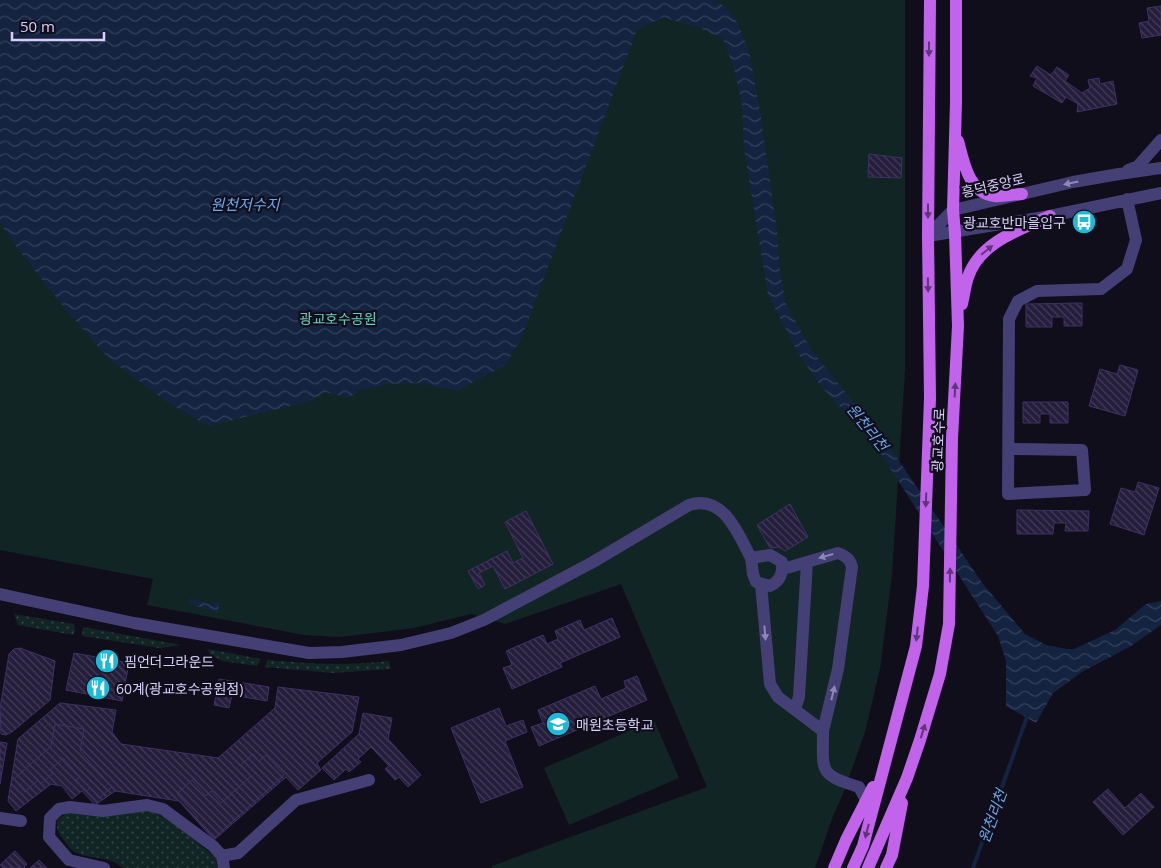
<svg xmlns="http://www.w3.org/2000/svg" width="1161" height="868" viewBox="0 0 1161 868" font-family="'Open Sans','Noto Sans KR',sans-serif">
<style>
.grass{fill:url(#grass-dots)}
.park{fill:#122525}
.water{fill:url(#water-waves)}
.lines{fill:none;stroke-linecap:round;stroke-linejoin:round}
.stream{stroke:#142340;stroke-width:4}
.building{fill:url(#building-back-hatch);stroke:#3e3164}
.minor{stroke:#443f75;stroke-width:12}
.major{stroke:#c164eb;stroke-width:12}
.oneway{fill:#603579}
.oneway2{fill:#8e87b7}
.labels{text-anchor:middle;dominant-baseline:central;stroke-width:4.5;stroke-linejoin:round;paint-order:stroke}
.street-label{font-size:14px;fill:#d7cff9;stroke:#110e1c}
.poi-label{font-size:14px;fill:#d7cff9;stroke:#110e1c;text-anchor:start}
.park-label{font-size:14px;fill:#66cfbb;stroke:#110e1c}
.water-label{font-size:15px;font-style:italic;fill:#6ba8ec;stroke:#110e1c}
</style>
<defs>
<pattern id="grass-dots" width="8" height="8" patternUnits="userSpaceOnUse" patternTransform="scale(1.25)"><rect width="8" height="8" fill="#122525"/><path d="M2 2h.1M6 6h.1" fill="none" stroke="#344445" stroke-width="1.8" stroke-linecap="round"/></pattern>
<pattern id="water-waves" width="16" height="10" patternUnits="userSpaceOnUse" patternTransform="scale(1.25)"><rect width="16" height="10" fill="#142340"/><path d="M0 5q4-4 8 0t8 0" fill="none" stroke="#35425c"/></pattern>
<pattern id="building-back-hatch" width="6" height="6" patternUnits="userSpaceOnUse" patternTransform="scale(1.25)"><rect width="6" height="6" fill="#241d3b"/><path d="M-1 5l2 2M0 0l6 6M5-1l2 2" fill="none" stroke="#433d58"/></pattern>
</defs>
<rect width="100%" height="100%" fill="#110e1c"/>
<path class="grass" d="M14 614 74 624 75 631 73 635 18 625Z
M83 627 181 645 160 648 82 636Z
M207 649 261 659 257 666 222 661 210 654Z
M267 660C308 664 348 666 389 661L391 669 333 673 265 667Z
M146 810 169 818 216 858 217 868H123C110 855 92 860 77 853 71 851 67 844 63 839 58 833 56 828 57 820L67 813Z"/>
<path class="park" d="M0 0H905V370L892 575 880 669 865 732 843 794 833 816 815 868H492V866L707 787 621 584 505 624 471 614 414 628 341 637 304 635 147 605 153 579 0 550Z
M654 720 679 778 569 825 544 768Z"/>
<path class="water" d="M0 0H713L726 7 736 20 749 51 760 112 777 230 780 274 786 304 812 351 891 449 983 584 1025 634 1046 645 1067 649H1074L1115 630 1146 604 1161 601V625L1131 646 1082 672 1053 693 1036 723 1006 706V661L998 636 874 443 823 389 799 355 768 295 744 149 742 105 734 68 723 39 700 28 663 17 637 30 521 339 505 365 457 391 421 383 386 384 361 390 350 397 324 392 311 401 208 426 167 402 109 359 63 306 18 249 0 223Z
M189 598 212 605V603L219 602 218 613 190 604Z"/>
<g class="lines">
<path class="stream" d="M973 868 1028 714"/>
</g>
<path class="building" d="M1161 6V35L1142 38 1139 23 1149 21 1147 8Z
M1037 66 1051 75 1057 67 1069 75 1065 81 1082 93 1090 88 1088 80 1099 78 1100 84 1113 81 1117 104 1077 112 1078 104 1066 97 1062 103 1033 86 1037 78 1030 76Z
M869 154 902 158 901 178 868 177Z
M1082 303V326H1064V317H1052V327H1026V304Z
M1120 365 1138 370 1125 416 1089 406 1100 369 1117 374Z
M1023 402H1068V423H1050V414H1040V423H1023Z
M1138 482 1159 488 1144 535 1110 524 1121 488 1135 492Z
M790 504 808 537 785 551 779 547 770 548 757 525Z
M1017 510 1089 511 1088 531H1065L1066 523H1054L1053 534H1017Z
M526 511 553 564 505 589 493 566 479 573 485 585 478 589 468 571 507 551 513 563 523 558 505 522Z
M612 618 620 637 560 663 562 667 512 689 503 668 512 665 506 651 543 635 547 644 558 639 555 631 580 620 584 630Z
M20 648 55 661 50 700 12 732 6 735 1 734 0 708 9 654 14 649Z
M74 653 129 663 122 701 66 690Z
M637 676 647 700 539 746 531 727 543 723 538 710 595 686 601 699 626 688 624 681Z
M219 679 269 687 267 701 232 695 229 708 214 705Z
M278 687 359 697 352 732 317 763 321 770 298 790 286 777 214 840 179 801 115 791 95 805 82 791 72 799 62 786 51 784 16 811 8 801 18 739 60 703 116 710 112 732 121 744 218 758 275 708Z
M499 708 506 726 523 720 527 732 505 741 523 787 481 803 451 728Z
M363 713 392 718 388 739 421 775 408 787 399 777 395 780 385 769 389 766 371 747 358 759 361 762 349 772 346 769 334 780 322 768 359 734Z
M55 724 84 729 80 751 112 787 99 798 90 788 86 792 76 780 80 777 63 758 50 770 53 773 41 784 38 780 25 792 14 779 51 746Z
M0 742 7 743 0 784Z
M253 754 259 761 266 755 284 775 214 838 196 818 198 817 177 794 192 780 206 796 211 791 221 803 251 776 241 765Z
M1108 789 1125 808 1141 793 1154 807 1123 835 1093 802Z
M15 851 27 864 24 867 25 868H3L0 865Z
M39 860 47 868H30Z"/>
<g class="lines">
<path class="minor" d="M1128 170 1138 166 1161 140
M928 236 953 210 1073 182 1119 174 1161 168
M928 236 1050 216 1161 193
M1009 449 1082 450 1085 490 1008 494 1009 319 1018 301 1037 291 1101 289 1127 269 1136 240 1127 199
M770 555 782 562C783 574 780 581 770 586L756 582 753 574 751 558Z
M761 584 770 684 778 697 823 731 838 669 852 567C850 559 846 556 838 553L783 569
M0 594 134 623 309 653 342 652 401 645 451 633 484 620 593 562 689 505C724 494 738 534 751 558
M795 709 799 697 807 562
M823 731C823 771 818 775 859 787L866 800
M0 818 21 821
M222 856 238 853 296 800 369 780
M104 868 69 860 49 837 50 818 59 809 70 807 103 811 147 805 163 809 213 846 222 856 224 868"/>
<path class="major" d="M958 141C964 162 968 192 994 196 1003 197 1013 194 1022 194
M962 304C964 296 965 286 968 277 980 242 1019 230 1050 216
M834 868 846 840 873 787
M853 868 863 846 916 646 923 586 930 398 928 236 930 0
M868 868 907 778 920 740 940 674 949 624 952 438 958 326 955 233 953 210 956 102V0
M886 868 892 855 902 803"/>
</g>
<defs><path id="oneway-solid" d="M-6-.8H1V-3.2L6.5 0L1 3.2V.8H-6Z" transform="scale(1.25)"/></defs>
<g class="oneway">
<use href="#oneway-solid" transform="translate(929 49) rotate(90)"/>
<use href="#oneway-solid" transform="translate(928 211) rotate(90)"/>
<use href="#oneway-solid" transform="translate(987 250) rotate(-39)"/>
<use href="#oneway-solid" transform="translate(928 285) rotate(89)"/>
<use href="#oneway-solid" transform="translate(955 390) rotate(-87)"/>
<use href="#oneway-solid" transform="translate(926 500) rotate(92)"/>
<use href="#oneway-solid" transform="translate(950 575) rotate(-89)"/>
<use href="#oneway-solid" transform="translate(917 634) rotate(96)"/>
<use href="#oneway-solid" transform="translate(923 731) rotate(-73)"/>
<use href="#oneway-solid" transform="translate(867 831) rotate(104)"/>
</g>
<g class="oneway2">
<use href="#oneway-solid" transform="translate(1071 183) rotate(168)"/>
<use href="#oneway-solid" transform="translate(826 556) rotate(164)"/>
<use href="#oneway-solid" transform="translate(765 633) rotate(85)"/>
<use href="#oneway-solid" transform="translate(833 693) rotate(-77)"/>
</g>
<defs>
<g id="bus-disc" transform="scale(1.25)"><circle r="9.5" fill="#1cbad8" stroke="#110e1c"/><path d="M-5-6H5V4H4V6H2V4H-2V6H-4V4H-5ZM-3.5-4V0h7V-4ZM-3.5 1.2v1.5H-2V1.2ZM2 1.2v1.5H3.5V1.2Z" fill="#fff"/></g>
<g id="restaurant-disc" transform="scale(1.25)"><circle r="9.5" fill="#1cbad8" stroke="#110e1c"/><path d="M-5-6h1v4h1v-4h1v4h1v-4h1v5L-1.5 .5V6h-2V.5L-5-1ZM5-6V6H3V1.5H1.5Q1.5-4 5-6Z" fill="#fff"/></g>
<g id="school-disc" transform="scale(1.25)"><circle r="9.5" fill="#1cbad8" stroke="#110e1c"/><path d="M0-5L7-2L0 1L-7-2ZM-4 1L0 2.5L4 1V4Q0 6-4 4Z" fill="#fff"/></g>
</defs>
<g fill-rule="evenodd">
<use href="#bus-disc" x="1084" y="222"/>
<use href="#restaurant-disc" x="107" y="661"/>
<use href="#restaurant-disc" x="98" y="688"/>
<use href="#school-disc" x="558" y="724"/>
</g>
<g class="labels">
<g class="street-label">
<text transform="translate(993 185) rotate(-13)">흥덕중앙로</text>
<text transform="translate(938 440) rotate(-88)">광교호수로</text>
</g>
<g class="poi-label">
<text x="1066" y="222" text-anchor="end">광교호반마을입구</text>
<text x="124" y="661">핌언더그라운드</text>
<text x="116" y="688">60계(광교호수공원점)</text>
<text x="576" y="724">매원초등학교</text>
</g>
<g class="park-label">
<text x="338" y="318">광교호수공원</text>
</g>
<g class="water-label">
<text x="245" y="204">원천저수지</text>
<text transform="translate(868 427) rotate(51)">원천리천</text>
<text transform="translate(992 816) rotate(-70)">원천리천</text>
</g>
</g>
<path d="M12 32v8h92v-8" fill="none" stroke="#d7cff9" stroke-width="2.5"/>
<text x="20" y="32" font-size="15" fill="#d7cff9" stroke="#110e1c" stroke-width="4" paint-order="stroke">50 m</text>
</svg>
